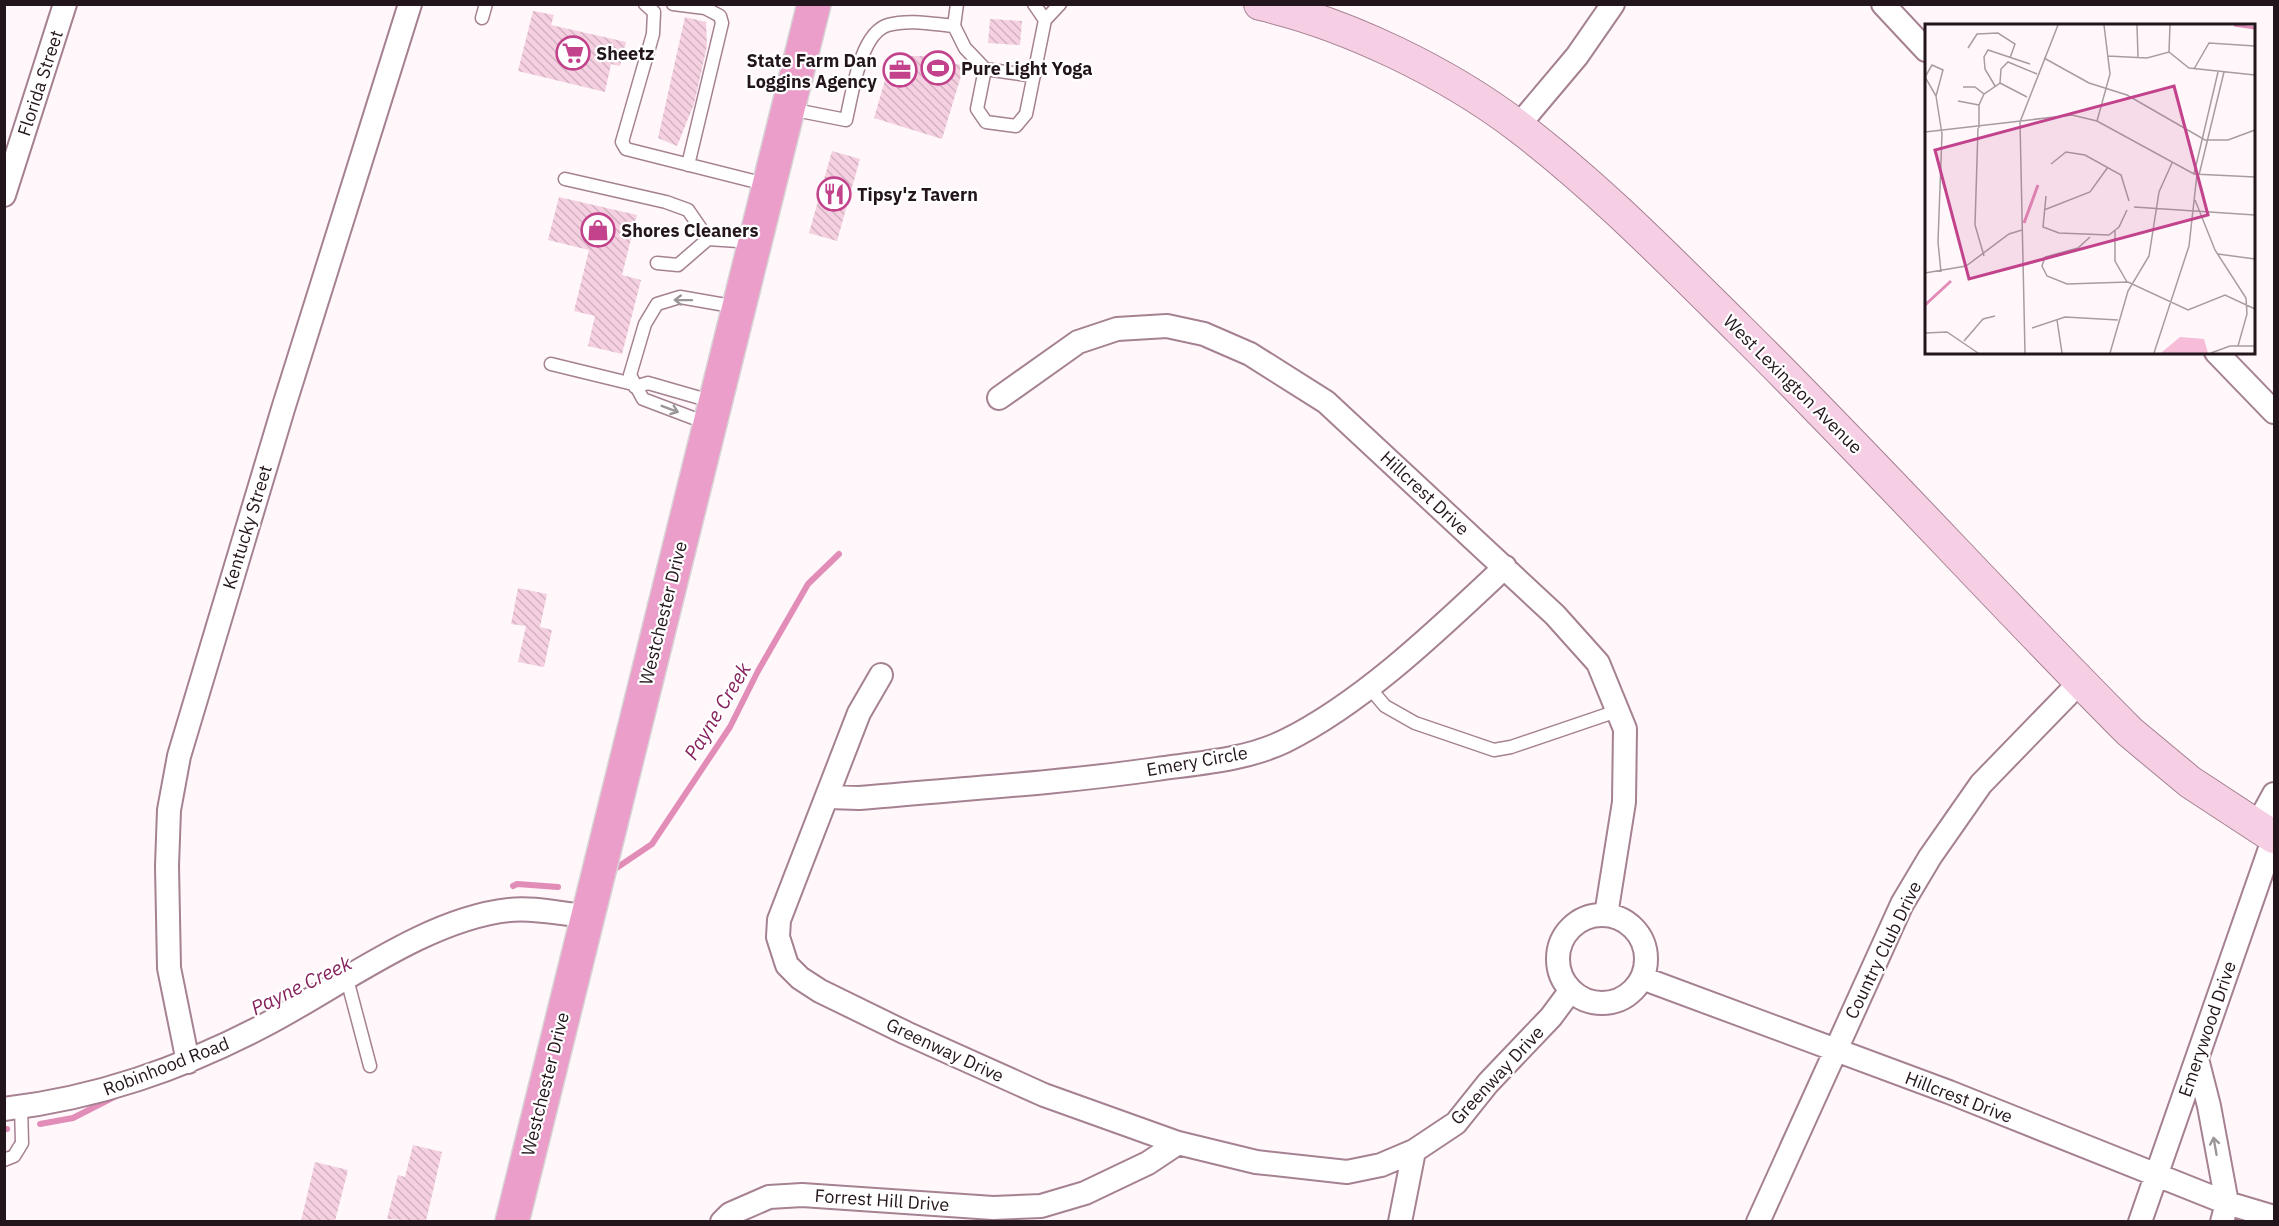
<svg xmlns="http://www.w3.org/2000/svg" width="2279" height="1226" viewBox="0 0 2279 1226" font-family="'IBM Plex Sans',sans-serif">
<style>
.lines{fill:none;stroke-linecap:round;stroke-linejoin:round}
.stream{stroke:#e28cb8;stroke-width:6}
.building{fill:url(#building-back-hatch)}
.lane-casing{stroke:#a58192;stroke-width:15}
.street-casing{stroke:#a58192;stroke-width:26}
.secondary-casing{stroke:#a58192;stroke-width:34}
.primary-casing{stroke:#d7d5d6;stroke-width:36}
.lane{stroke:#fff;stroke-width:12}
.street{stroke:#fff;stroke-width:22}
.secondary{stroke:#f6cfe4;stroke-width:32}
.primary{stroke:#ec9eca;stroke-width:33}
.oneway{stroke:#9c9699}
.labels{text-anchor:middle;dominant-baseline:central;stroke-width:4.5;stroke-linejoin:round;paint-order:stroke}
.poi-label{font-size:18px;font-weight:bold;fill:#23151c;stroke:#fff;text-anchor:start}
.street-label{font-size:18px;fill:#23151c;stroke:#fff}
.water-label{font-size:20px;font-style:italic;fill:#86225d;stroke:#fff}
.inset-river{fill:none;stroke:#e28cb8;stroke-width:3}
.inset-road{fill:none;stroke:#a79da1;stroke-width:1.5}
.view{fill:#c2428c;fill-opacity:0.15;stroke:#c2428c;stroke-width:3}
.inset-edge{fill:none;stroke:#23151c;stroke-width:3}
</style>
<defs>
<pattern id="building-back-hatch" width="6" height="6" patternUnits="userSpaceOnUse" patternTransform="scale(1.5)"><rect width="6" height="6" fill="#f5d0e1"/><path d="M-1 5l2 2M0 0l6 6M5-1l2 2" fill="none" stroke="#d2b2c0"/></pattern>
</defs>
<rect width="100%" height="100%" fill="#fff7fa"/>
<g class="lines">
<path class="stream" d="M612 871 652 844 730 727 758 671 808 584 839 554
M513 886 517 884 558 887
M40 1124 73 1118 116 1096
M4 1129H7"/>
</g>
<path class="building" d="M533 11 554 15 551 25 626 42 620 66 611 64 605 92 518 71Z
M685 17 706 22 707 46 694 104 677 146 658 138Z
M990 19 1022 21 1020 45 988 43Z
M892 56H929L964 66 942 139 874 118Z
M832 151 860 159 837 241 809 233Z
M559 197 637 215 622 275 641 280 622 354 588 346 595 316 574 311 589 250 548 240Z
M518 588 547 594 540 627 552 630 544 667 518 662 526 626 511 624Z
M413 1145 442 1152 426 1221 387 1219 398 1175 405 1177Z
M315 1162 348 1170 335 1221H301Z"/>
<g class="lines">
<g class="lane-casing">
<path id="lane" d="M645 4 654 12 653 34 622 142 626 149 769 185
M673 4 705 8 720 16 722 23 688 165
M1034 4 1045 20 1060 4
M482 18 486 4
M954 26 965 48 985 69 977 109 986 122 1016 126 1026 114 1045 20
M985 69 1034 76
M790 109 846 120C852 95 860 33 888 25 909 19 933 24 954 26L957 4
M565 179 666 202 688 210 708 239
M657 263 678 265 708 239 753 242
M551 364 633 384
M635 387 648 383 714 402
M709 424 643 399 630 375 645 324 657 304 680 297 737 307
M1368 686 1385 706 1415 723 1494 750 1511 747 1617 711
M347 979 370 1066
M4 1160 14 1156 22 1143 21 1106"/>
</g>
<g class="street-casing">
<path id="street" d="M1883 4 1926 50
M1518 126 1577 56 1613 4
M4 195 65 4
M2216 352 2274 412
M999 398 1078 342 1117 329 1167 326 1204 334 1250 354 1326 402 1555 615 1598 663 1625 729 1624 802 1606 915
M881 675 859 713 794 881 779 920 778 937 787 965 800 978 820 991 906 1033 1044 1095 1178 1143 1256 1162 1347 1172 1381 1165 1414 1151 1456 1123 1488 1083 1551 1017 1571 990
M828 797 859 798C959 789 1059 783 1157 769 1200 763 1246 760 1285 741 1364 702 1441 627 1505 567
M2256 827 2274 794
M1558 959a44 44 0 1 1 88 0a44 44 0 1 1-88 0Z
M1642 978 1949 1092 2227 1203 2274 1217
M2197 1059 2209 1106 2227 1203 2222 1222
M188 1062 169 968 167 866 169 810 179 756 283 409 410 4
M4 1109C97 1098 180 1069 263 1026 337 988 425 919 509 910 533 907 562 914 586 916
M722 1222 730 1214 769 1197 802 1195 993 1208 1041 1206 1085 1193 1148 1163 1178 1143
M1400 1222 1414 1151
M1758 1222 1902 904 1930 857 1981 784 2080 682
M2140 1222 2274 837"/>
</g>
<g class="secondary-casing">
<path id="secondary" d="M1260 4C1348 24 1448 73 1519 127 1599 188 1669 260 1740 330 1873 461 1998 600 2130 732L2190 782 2274 837"/>
</g>
<g class="primary-casing">
<path id="primary" d="M512 1222 814 4"/>
</g>
<use href="#lane" class="lane"/>
<use href="#street" class="street"/>
<use href="#secondary" class="secondary"/>
<use href="#primary" class="primary"/>
</g>
<defs><path id="oneway-shaft" d="M-6 0H5M1.5-3L5.5 0L1.5 3" fill="none" stroke-width="1.6" stroke-linecap="round" stroke-linejoin="round" transform="scale(1.5)"/></defs>
<g class="oneway">
<use href="#oneway-shaft" transform="translate(683 300) rotate(-179)"/>
<use href="#oneway-shaft" transform="translate(670 409) rotate(21)"/>
<use href="#oneway-shaft" transform="translate(2215 1146) rotate(-100)"/>
</g>
<defs>
<g id="supermarket-ring" transform="scale(1.725)"><circle r="9.5" fill="#fff" stroke="#c2428c" stroke-width="1.5"/><path d="M-6-5.5h2.5l.6 2H6L4.5 2H-2.5L-4.4-4H-6ZM-1.5 3.2a1.3 1.3 0 1 0 .1 0ZM3 3.2a1.3 1.3 0 1 0 .1 0Z" fill="#c2428c"/></g>
<g id="stadium-ring" transform="scale(1.725)"><circle r="9.5" fill="#fff" stroke="#c2428c" stroke-width="1.5"/><path d="M0-5a6.5 5 0 1 0 0 10a6.5 5 0 1 0 0-10ZM-3.5-1.8h7v3.6h-7Z" fill="#c2428c"/></g>
<g id="office-ring" transform="scale(1.725)"><circle r="9.5" fill="#fff" stroke="#c2428c" stroke-width="1.5"/><path d="M-6-3h4V-5.5h4V-3h4V5H-6ZM-1-4.5V-3h2v-1.5ZM-6 0V1H6V0Z" fill="#c2428c"/></g>
<g id="restaurant-ring" transform="scale(1.725)"><circle r="9.5" fill="#fff" stroke="#c2428c" stroke-width="1.5"/><path d="M-5-6h1v4h1v-4h1v4h1v-4h1v5L-1.5 .5V6h-2V.5L-5-1ZM5-6V6H3V1.5H1.5Q1.5-4 5-6Z" fill="#c2428c"/></g>
<g id="shop-ring" transform="scale(1.725)"><circle r="9.5" fill="#fff" stroke="#c2428c" stroke-width="1.5"/><path d="M-5-2.5h2.3a2.7 3.5 0 0 1 5.4 0H5L5.5 6h-11ZM-1.5-2.5h3a1.5 2.3 0 0 0-3 0Z" fill="#c2428c"/></g>
</defs>
<g fill-rule="evenodd">
<use href="#supermarket-ring" x="573" y="53"/>
<use href="#stadium-ring" x="938" y="68"/>
<use href="#office-ring" x="900" y="70"/>
<use href="#restaurant-ring" x="834" y="194"/>
<use href="#shop-ring" x="598" y="230"/>
</g>
<g class="labels">
<g class="poi-label">
<text x="596" y="53">Sheetz</text>
<text x="877" y="60" text-anchor="end">State Farm Dan<tspan x="877" dy="21">Loggins Agency</tspan></text>
<text x="961" y="68">Pure Light Yoga</text>
<text x="857" y="194">Tipsy'z Tavern</text>
<text x="621" y="230">Shores Cleaners</text>
</g>
<g class="street-label">
<text transform="translate(40 83) rotate(-72)">Florida Street</text>
<text transform="translate(1793 384) rotate(45)">West Lexington Avenue</text>
<text transform="translate(1425 493) rotate(43)">Hillcrest Drive</text>
<text transform="translate(247 527) rotate(-73)">Kentucky Street</text>
<text transform="translate(663 613) rotate(-76)">Westchester Drive</text>
<text transform="translate(1197 761) rotate(-10)">Emery Circle</text>
<text transform="translate(1883 950) rotate(-64)">Country Club Drive</text>
<text transform="translate(2207 1029) rotate(-71)">Emerywood Drive</text>
<text transform="translate(945 1050) rotate(25)">Greenway Drive</text>
<text transform="translate(166 1066) rotate(-21)">Robinhood Road</text>
<text transform="translate(1497 1075) rotate(-47)">Greenway Drive</text>
<text transform="translate(545 1084) rotate(-76)">Westchester Drive</text>
<text transform="translate(1959 1097) rotate(21)">Hillcrest Drive</text>
<text transform="translate(882 1200) rotate(4)">Forrest Hill Drive</text>
</g>
<g class="water-label">
<text transform="translate(717 711) rotate(-59)">Payne Creek</text>
<text transform="translate(301 985) rotate(-26)">Payne Creek</text>
</g>
</g>
<g transform="translate(1925 24)">
<rect width="330" height="330" fill="#fff7fa"/>
<path d="M255 313 279 315 283 329H236Z" fill="#f6bcd8"/>
<path class="inset-river" d="M309 1 330 4M99 199 113 161M0 281 26 257"/>
<path class="inset-road" d="M212 1 213 33M43 24 52 10 73 9 90 20 85 34M244 28 245 1M183 32 222 34 244 28 264 44 330 51M119 34 164 59 202 71 280 116H303L330 106M7 41 18 46 11 72 0 53ZM269 45 284 19 330 22M75 59 102 73M70 62 60 45 59 33 63 26 105 40M38 63H50L59 70 75 59 76 45 83 38 112 50M11 72 17 110 13 218 16 248M33 77 54 81M172 97 185 50 179 1M53 104 50 201 59 232M54 104V81L59 70M0 108 147 91 172 97 269 150 330 153M126 140 141 128 160 131 196 151 204 177M269 150 293 48M274 151 299 48M121 172 118 203 134 209 184 211 194 203 202 186M270 176 290 226 321 274 322 290 313 322M209 183 330 191M119 186 165 168 183 143M190 207V237L202 258M165 213 153 224 120 233 117 242 122 252 142 260 203 258 263 286 300 271 330 285M293 230 330 235M0 249 41 242 84 210 97 206M132 296 137 329M107 304 140 293 193 296M0 309 22 308 53 329M39 317 58 295 70 292M100 329 95 98 133 1M185 329 203 267 224 232 234 168 247 139M229 329 264 222 272 150M286 329 305 322H330"/>
<path class="view" d="M249 62 283 191 44 255 10 126Z"/>
<rect width="330" height="330" class="inset-edge"/>
</g>
<rect width="2279" height="1226" fill="none" stroke="#23151c" stroke-width="12"/>
</svg>
